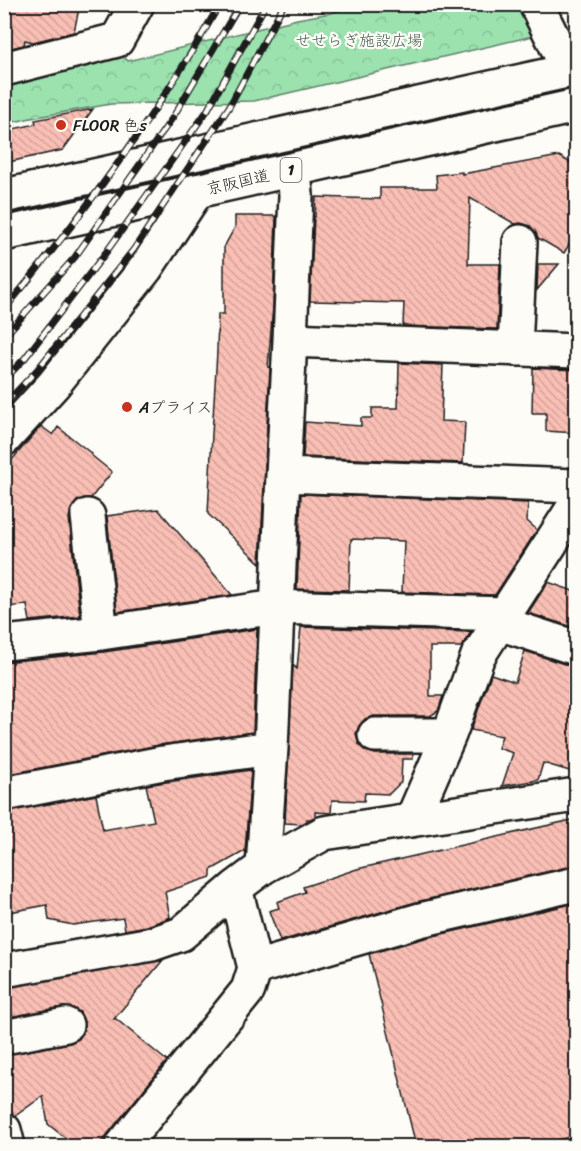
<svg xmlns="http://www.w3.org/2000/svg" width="581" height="1151" viewBox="0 0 581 1151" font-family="Sriracha,'Klee One',sans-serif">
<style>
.forest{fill:url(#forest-crowns);stroke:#5c7f66;stroke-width:1.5}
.building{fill:url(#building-back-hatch);stroke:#1c1c1c;stroke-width:1.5}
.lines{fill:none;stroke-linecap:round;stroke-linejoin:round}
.street-casing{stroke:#1c1c1c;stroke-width:38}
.highway-casing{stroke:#1c1c1c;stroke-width:38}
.street{stroke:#fdfcf7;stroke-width:33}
.highway{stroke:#fdfcf7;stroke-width:33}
.rail-casing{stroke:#1c1c1c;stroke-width:7}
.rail{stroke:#fdfcf7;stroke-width:4.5;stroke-dasharray:14;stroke-linecap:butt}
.poi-dot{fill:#c8321e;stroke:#fdfcf7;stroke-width:2}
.labels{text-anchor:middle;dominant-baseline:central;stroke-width:4.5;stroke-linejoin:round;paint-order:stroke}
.shield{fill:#fdfcf7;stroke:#605f5e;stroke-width:1.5}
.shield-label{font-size:15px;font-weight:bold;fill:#1c1c1c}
.park-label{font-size:16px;fill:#49614f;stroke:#fdfcf7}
.poi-label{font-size:16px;fill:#1c1c1c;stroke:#fdfcf7;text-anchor:start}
.street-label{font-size:16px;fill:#1c1c1c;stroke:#fdfcf7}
</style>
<defs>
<pattern id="forest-crowns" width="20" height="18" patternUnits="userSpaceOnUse" patternTransform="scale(1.5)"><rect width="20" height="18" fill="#9ce2af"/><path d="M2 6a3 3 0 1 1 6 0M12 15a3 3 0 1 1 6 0" fill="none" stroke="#86c196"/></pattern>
<pattern id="building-back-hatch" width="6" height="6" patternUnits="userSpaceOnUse" patternTransform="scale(1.5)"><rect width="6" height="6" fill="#f9beb4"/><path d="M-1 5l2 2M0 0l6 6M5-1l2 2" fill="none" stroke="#d5a39a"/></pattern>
</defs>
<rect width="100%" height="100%" fill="#fdfcf7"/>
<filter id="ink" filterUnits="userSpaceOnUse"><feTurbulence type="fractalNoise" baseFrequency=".0167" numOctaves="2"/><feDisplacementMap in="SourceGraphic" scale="12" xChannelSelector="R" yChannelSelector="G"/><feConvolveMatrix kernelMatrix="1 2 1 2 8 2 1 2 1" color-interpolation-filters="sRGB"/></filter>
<g filter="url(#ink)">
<path class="forest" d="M356 5H520L537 35 254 101 111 104 31 118 5 124V83L123 56 128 61 297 19 331 13Z"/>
<path class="building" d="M4 4H80L74 32 33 42 25 40 24 45 4 50Z
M93 109 63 150 4 163V131L36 124 35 120Z
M559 156 576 166V233L564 253 538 238 536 233 530 226 521 223 515 224 470 198 468 264H500L497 329 403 326 404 303 310 301 314 217H315L316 197 380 199V188H437L436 175 462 172V174Z
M235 216H276L273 306 268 367H270L260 563 208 514 212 434 217 352 218 314H224V247L235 227Z
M538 264H559L537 290Z
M399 363 443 365 441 421 465 422 463 463 303 457 305 422 361 426V418H372V408H398Z
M533 368 576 370V433L546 431V413H532Z
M41 426 53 435 58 427 92 454 91 455 112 472 91 498H85L77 501 71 509 69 518 80 616 30 621 27 605 4 607V469Z
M301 494 528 503 527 521 537 530 495 595 402 592 404 541 351 539 349 590 297 589Z
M158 509 232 595 117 612 107 516Z
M548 582 576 592V628L528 613Z
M301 627 471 632 461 647H430V696H443L438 711 430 716H374L365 719 359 726 356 734 359 744 366 751 375 754H413V759H402L401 782 389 794 365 793 364 801 332 800 331 813 315 812V817L310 819H307V821L302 824 285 823 293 665 297 669Z
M257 629 253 732 159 745 4 775V662L104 652Z
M525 651 570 666H576V773L543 763 538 780 502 786 513 753 498 748 502 736 471 730 491 674 515 682Z
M251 770 245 851 211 870V877L165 892 170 917 166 919 147 926 125 930 123 918 73 925 49 920 47 905 4 913V812L96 795 103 830 154 821 146 785Z
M576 819V866H572L416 902 280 941 269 911 279 908 277 902 305 892 303 887 357 869Z
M576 903V1135L537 1146H416L369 954 425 938Z
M163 960 114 1019H116L167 1061 98 1146H75L48 1124 43 1096 15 1116 8 1112 4 1096V1055L70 1043 79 1039 83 1032 84 1022 80 1012 73 1008 63 1007 4 1018V988Z"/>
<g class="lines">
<g class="street-casing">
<path id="street" d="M536 4 569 71
M4 69 117 40 137 4
M290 340 576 351
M515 349 520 242
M4 439 54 384 146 268 197 191
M283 475 576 486
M88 516 101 633
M499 623 576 648
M4 643 101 633 276 607 505 614
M375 735H449
M4 794 163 763 271 748
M412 820 449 735 478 656 576 504
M263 867 324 833 576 795
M255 968 235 888 263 867 271 748 283 475 290 340 296 195 294 170
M4 970 152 944 181 934 235 888
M4 1037 66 1025
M4 1130 8 1146
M122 1146 248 990 255 968 420 920 576 884"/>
</g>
<g class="highway-casing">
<path id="highway" d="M4 196 576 69
M4 234 576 106"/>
</g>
<use href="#street" class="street"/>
<use href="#highway" class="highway"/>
<g class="rail-casing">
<path id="rail" d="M4 310C84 214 158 113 220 4
M4 337 75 257 173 117 240 4
M4 380 25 358 107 251 207 111 266 4
M4 405 37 370 134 249 229 107 284 4"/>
</g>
<use href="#rail" class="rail"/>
</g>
</g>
<g class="poi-dot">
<circle cx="61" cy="125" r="6"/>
<circle cx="127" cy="407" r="6"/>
</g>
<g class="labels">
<rect class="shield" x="280.5" y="158" width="21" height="24" rx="4.5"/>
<g class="shield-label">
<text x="291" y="170">1</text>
</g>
<g class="park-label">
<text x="359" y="40">せせらぎ施設広場</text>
</g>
<g class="poi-label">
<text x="73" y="125">FLOOR 色s</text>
<text x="139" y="407">Aプライス</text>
</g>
<g class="street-label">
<text transform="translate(238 182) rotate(-13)">京阪国道</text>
</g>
</g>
<rect width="581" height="1151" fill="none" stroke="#fdfcf7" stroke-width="24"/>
<rect x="12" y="12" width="557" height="1127" fill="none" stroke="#1c1c1c" stroke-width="2" filter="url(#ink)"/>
</svg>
